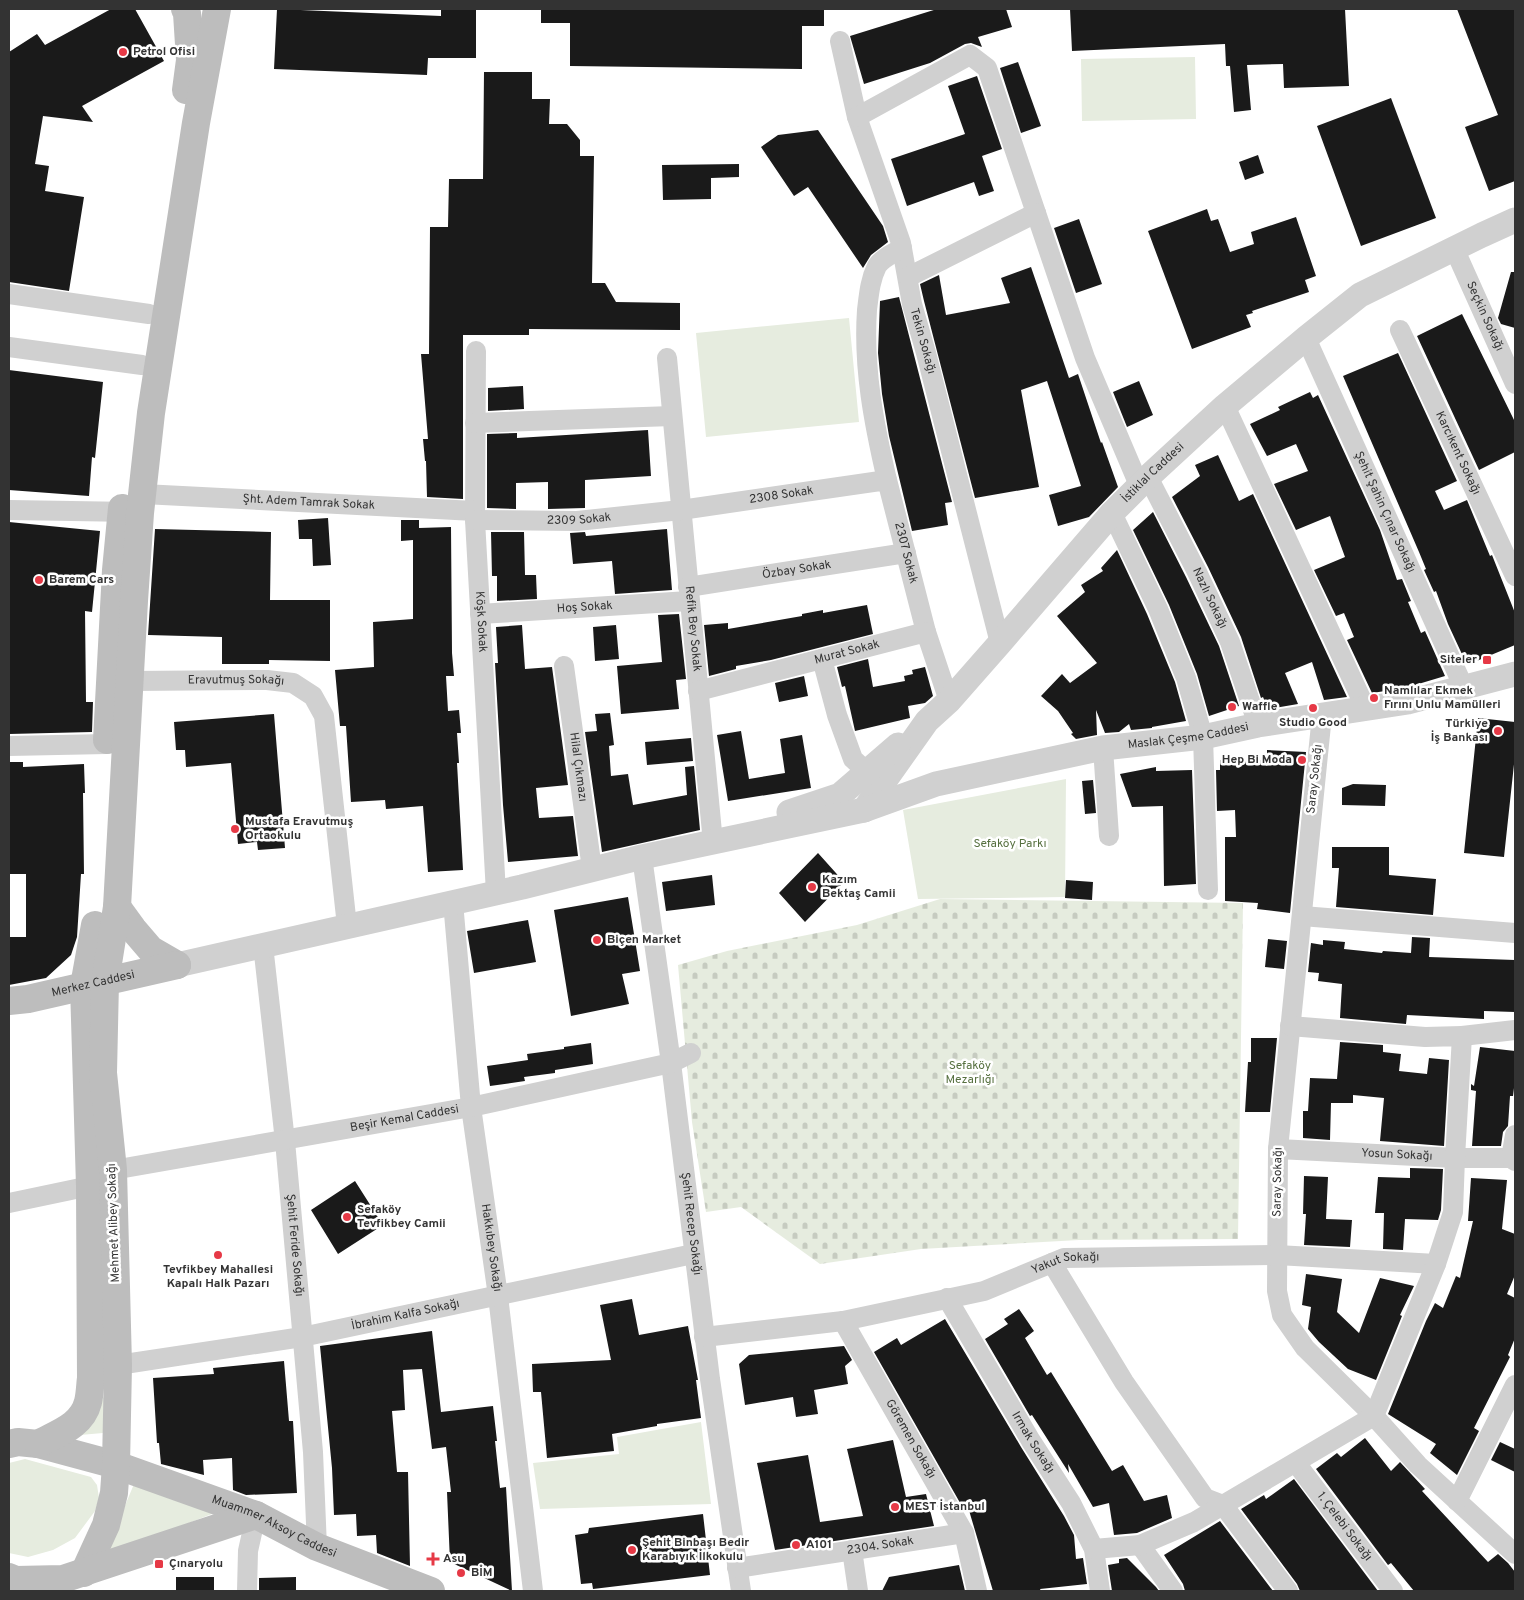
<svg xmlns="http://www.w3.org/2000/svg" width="1524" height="1600" viewBox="0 0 1524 1600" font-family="Overpass,sans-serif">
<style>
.green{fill:#e6ecdf}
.cemetery{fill:url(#cemetery-stones)}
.building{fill:#1a1a1a}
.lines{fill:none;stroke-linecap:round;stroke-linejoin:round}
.minor{stroke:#d0d0d0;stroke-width:20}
.tertiary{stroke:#d0d0d0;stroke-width:25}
.secondary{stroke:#bdbdbd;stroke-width:28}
.poi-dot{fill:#e63946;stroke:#fff;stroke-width:2}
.labels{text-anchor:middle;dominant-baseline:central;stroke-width:5;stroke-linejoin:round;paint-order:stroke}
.poi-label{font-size:12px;font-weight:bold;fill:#333;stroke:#fff;text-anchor:start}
.street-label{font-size:12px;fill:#333;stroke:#fff}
.park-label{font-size:12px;fill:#56703f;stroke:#fff}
</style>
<defs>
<pattern id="cemetery-stones" width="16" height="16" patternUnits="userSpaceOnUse" patternTransform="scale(1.25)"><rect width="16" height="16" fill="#e6ecdf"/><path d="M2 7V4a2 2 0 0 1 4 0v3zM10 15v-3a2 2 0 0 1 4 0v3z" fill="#c6cbc0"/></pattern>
</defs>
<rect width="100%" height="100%" fill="#fff"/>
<path class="green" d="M1195 57 1196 119 1082 121 1081 59Z
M849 318 859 422 706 437 696 333Z
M1066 779 1065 897 918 899 903 810Z
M104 1396 103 1433 80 1435 93 1421Z
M701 1422 711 1504 540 1509 533 1463 619 1454 617 1437Z
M25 1459 91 1477 97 1485 99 1498 95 1511 75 1538 53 1550 28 1557 9 1553V1463Z
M134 1484 217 1512 104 1556Z"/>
<path class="cemetery" d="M940 899 1243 903 1238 1239 1079 1240 921 1249 820 1264 741 1207 706 1212 692 1122 678 965 727 951 857 925Z"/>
<path class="building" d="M111 9H135L164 61 82 106 93 122 43 116 35 164 49 166 45 191 84 197 69 291 9 282V52L37 34 45 45Z
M277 9 441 16V9H476V58H428L427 75 274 69Z
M541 9H824V26H802V69L570 66V23H541Z
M937 9H1006L1012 27 978 37 982 47 971 43 965 44 930 63 864 84 850 36Z
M1070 9H1345L1349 86 1284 88 1283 64 1247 65 1251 110 1234 112 1230 66H1226L1225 44 1072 51Z
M1457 9H1515V181L1489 191 1465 127 1498 115Z
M1018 62 1041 126 1021 133 1000 68Z
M484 72H532V99H550L549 124H567L580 140V156H594L592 283H605L616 302 680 303V330L529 329V335H463V499L427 497 426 461H425L423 439H428L421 354H429L430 227H448L449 179H483Z
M977 76 1002 149 982 156 994 191 979 196 974 182 907 206 891 159 965 134 948 86Z
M1391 98 1436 218 1361 246 1317 126Z
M818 130 883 226 888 242 871 255 863 268 808 187 794 196 761 147 778 135Z
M1258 155 1264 173 1245 180 1239 162Z
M739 164V177L711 178V199L663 200 662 165Z
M1207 209 1211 221 1218 219 1230 252 1254 244 1251 232 1296 217 1316 276 1305 280 1309 292 1252 311 1253 313 1246 315 1251 327 1192 349 1148 231Z
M1079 219 1102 284 1076 293 1054 228Z
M1031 267 1069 378 1078 374 1101 443 1102 442 1118 487 1089 517 1058 526 1049 495 1081 486 1047 381 1021 390 1039 487 975 498 924 301 920 284 939 275 946 315 1010 303 1001 278Z
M1511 272H1515V328L1501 324 1498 318Z
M899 297 952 502 945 503 948 525 912 531 889 436 882 394 878 353 880 301Z
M1462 314 1515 422V452L1479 470 1417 336Z
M1398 353 1457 481 1435 491 1444 510 1467 500 1490 556 1492 555 1515 613V645L1467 665 1448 624 1436 591 1434 592 1424 570 1426 569 1419 552 1343 376Z
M9 370 103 382 95 458 92 457 89 496 9 490Z
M1139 381 1153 415 1127 427 1113 392Z
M523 386 524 409 488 411V388Z
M1310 392 1313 398 1318 395 1380 530 1397 580 1402 579 1411 601 1408 602 1421 633 1425 631 1445 676 1405 688 1372 693 1347 640 1354 637 1344 613 1336 616 1314 570 1345 557 1330 516 1296 530 1274 484 1308 471 1296 444 1267 456 1250 424 1280 410 1278 407Z
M648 430 651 476 585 480V508L548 509V482L516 483V509L487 508V434L517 433V438Z
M1218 455 1239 501 1253 494 1347 697 1324 700 1312 662 1285 673 1298 704 1268 709 1263 697 1261 698 1241 637 1208 567 1172 497 1200 476 1195 465Z
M1153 512 1186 577 1219 646 1239 706 1209 716 1197 674 1169 605 1133 530Z
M328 518 331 565 313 566 312 539H299L298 520Z
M401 520H419V528L451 527 452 653 454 676H446L448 711 459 710 461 733H457L459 763H457L463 870 428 872 423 806 386 809 385 800 351 802 346 726H340L335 670 374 667 373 622 413 619V540L401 541Z
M9 522 100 531 92 612 85 611 86 702H93L92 732 9 734Z
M155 529 271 532 270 600H330V661L269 660V664H222V637L148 635Z
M667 529 672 590 615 594 612 561 573 564 570 533 585 532 586 536Z
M491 532H524L525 575H536L537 599 497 601V576H492Z
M1117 550 1147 614 1175 682 1186 721 1152 727V728L1131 730 1129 724 1119 732 1105 733 1096 710 1097 735 1076 739 1071 734 1073 733 1058 711 1041 696 1062 674 1070 683 1097 663 1057 616 1085 592 1081 585 1103 571 1101 568Z
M867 605 873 634 771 660 736 666V669L709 676 704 625 728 623V629L802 616V614L823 610V613Z
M679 614 686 679 676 680 679 709 621 714 617 666 662 662 658 615Z
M522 625 525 669 552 667 568 785 536 788 539 818 573 816 578 856 508 862 503 805 495 663H498L496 627Z
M616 625 619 659 595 661 593 627Z
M868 659 873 687 905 681 904 676 913 674 912 670 925 667 933 696 925 703 908 706 910 718 855 731 845 686 842 687 837 667Z
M804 676 808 696 779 702 775 683Z
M610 713 614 745 609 746 611 776 628 774 633 805 687 795 685 767 694 766 700 830 602 852 585 732 597 731 595 714Z
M274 714 285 848 258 850 257 842 238 844 231 763 186 767 185 750H176L174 722Z
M1478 718 1515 722V755L1504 857 1464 853Z
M741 731 749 779 785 773 780 739 802 735 811 788 728 801 717 735Z
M691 738 693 761 647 765 645 742Z
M1267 750 1306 752 1290 913 1257 909 1258 903 1225 901V837H1236L1235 810 1217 811 1216 770H1220V760H1267Z
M9 762H23V767L84 764 85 793H83L84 874H81L77 937 71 955 46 978 9 985V937H26V874H9Z
M1156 767V771L1192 770 1196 884 1164 886 1163 806 1132 807 1120 774Z
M1093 780 1096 813 1085 814 1082 781Z
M1353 784 1386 785 1385 806 1342 805V788Z
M1332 847H1389V875L1436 879 1433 915 1336 907 1339 868H1332Z
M818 853 844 882 805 922 779 893Z
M712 875 715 905 666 911 662 882Z
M1066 880 1093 882 1092 900 1065 898Z
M628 897 640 971 622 974 629 1004 571 1016 554 910Z
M528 920 536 962 474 973 467 931Z
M1412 937 1430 938 1429 957 1515 960V1012L1484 1011V1019L1407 1015 1406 1024 1340 1018 1342 984 1318 981 1319 973 1308 972 1311 943 1323 945V940L1345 942 1344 949 1382 953 1383 951 1411 953Z
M1268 939 1287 941 1284 969 1265 967Z
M1251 1038H1277L1270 1112H1245L1248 1062H1251Z
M1340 1042 1383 1045V1052L1401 1054 1399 1071 1427 1074 1429 1058 1449 1060 1444 1146 1380 1141 1384 1098 1353 1095V1103H1331L1330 1140 1303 1138V1111H1308L1310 1078 1337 1079Z
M591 1043 593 1064 555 1070V1073L524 1077 525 1081 490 1086 487 1066 528 1060 527 1054 564 1049V1047Z
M1480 1047 1515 1051V1080L1513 1096H1510L1508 1126 1503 1132 1501 1146H1472L1476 1091 1471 1090V1084L1474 1086Z
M1410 1168 1443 1169 1441 1210 1438 1220 1405 1219 1403 1250 1383 1249 1384 1213H1375L1378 1177 1410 1178Z
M1304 1176 1328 1177 1326 1219 1352 1220 1350 1247 1304 1245 1306 1214H1303Z
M1471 1178 1507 1180 1502 1229 1515 1234V1275L1507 1294 1515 1298V1338L1508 1355 1510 1357 1474 1428 1479 1431 1457 1475 1430 1453 1436 1444 1388 1414 1426 1321 1435 1303 1443 1308 1456 1276 1460 1278 1473 1221H1468Z
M355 1181 383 1225 338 1254 311 1210Z
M1306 1274 1342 1279 1337 1312 1359 1333 1380 1278 1414 1286 1400 1315 1402 1316 1376 1380 1348 1369 1319 1342 1308 1329 1311 1307 1302 1305Z
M632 1299 639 1335 688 1326 698 1380H696L701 1418 657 1424V1426L612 1434 614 1451 547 1458 541 1392H533L532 1364 611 1360 600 1305Z
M1019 1309 1034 1331 1025 1338 1047 1375 1051 1372 1112 1471 1123 1465 1144 1501 1167 1495 1172 1518 1137 1533 1114 1535 1109 1503 1093 1507 1068 1464 1069 1473 1032 1415 1030 1416 985 1339 1008 1324 1004 1319Z
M945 1319 1021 1447 1064 1516 1074 1535 1076 1559 1083 1558 1087 1584 1040 1589 1041 1591H993L968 1507 963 1508 874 1352 897 1338 901 1345Z
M432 1331 441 1412 493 1406 497 1441H495L500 1488 506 1487 512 1591 450 1562 447 1492H451L446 1447 432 1449 422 1369 403 1370 405 1410 392 1411 397 1472H408L410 1566 377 1553 376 1535 357 1536 356 1514 334 1515 332 1468 320 1346Z
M844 1346 852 1360 845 1366 848 1384 814 1390 818 1414 796 1417 793 1397 745 1405 739 1364 749 1355Z
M284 1361 289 1421H293L297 1493 246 1495 233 1490 232 1458 203 1460 204 1475 161 1464 159 1443H157L153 1378 214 1374 213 1368Z
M1365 1438 1391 1471 1400 1462 1425 1489 1422 1491 1488 1562 1498 1554 1508 1563 1515 1572V1591H1414L1391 1563 1388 1565 1316 1469 1337 1453 1341 1457Z
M893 1440 906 1497 926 1494 934 1526 775 1550 757 1463 808 1455 820 1522 863 1516 847 1449Z
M1500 1442 1515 1449V1472L1491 1460Z
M1294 1479 1378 1591H1300L1297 1584 1241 1509 1264 1495 1266 1499Z
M703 1514 710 1575 593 1589 592 1583 581 1584 575 1535 588 1533 589 1528Z
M1220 1521 1273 1591H1185L1183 1584 1164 1555Z
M1127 1558 1156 1587 1159 1591H1112L1108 1565 1119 1563V1559Z
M959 1565 965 1591H882L889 1577Z
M176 1577H214V1591H176Z
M296 1577V1591H259V1578Z"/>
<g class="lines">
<g class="minor">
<path id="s1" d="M840 41 857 117 901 243 912 304 926 353 1000 643"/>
<path d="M857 117 970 55 987 68 1085 358 1139 485"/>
<path id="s2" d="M1454 248 1515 384"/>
<path d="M908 277 1036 213"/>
<path d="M9 294 149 314"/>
<path id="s3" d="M1400 330 1515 576"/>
<path id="s4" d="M1306 338 1464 688"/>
<path d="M9 347 142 365"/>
<path id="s5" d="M476 351 475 520 496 893"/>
<path id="s6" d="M667 358 713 843"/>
<path d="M1225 406 1366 709"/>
<path d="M475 423 672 416"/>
<path id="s7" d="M1148 477 1197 572 1230 642 1258 725"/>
<path d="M887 480C874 424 863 368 867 310 869 294 870 280 877 266 882 258 894 253 902 248"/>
<path id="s8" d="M143 494 475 511"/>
<path d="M9 510 133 512"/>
<path d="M1112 513 1158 609 1186 678 1203 737 1208 890"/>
<path id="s9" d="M475 520 577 521 681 510 887 480 926 632"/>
<path id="s10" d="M688 587 906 553"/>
<path id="s11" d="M480 614 689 601"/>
<path d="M822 659 837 715 853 759 867 772"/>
<path id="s12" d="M564 666 592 869"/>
<path id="s13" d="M130 681 267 680 293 683 313 696 324 716 347 926"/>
<path id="s14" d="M698 691 926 632 949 701"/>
<path d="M1322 715 1278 1149 1277 1291 1282 1315 1305 1348 1374 1416 1418 1465 1515 1554"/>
<path d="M9 746 107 744"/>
<path d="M1103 748 1109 836"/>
<path id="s15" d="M642 857 671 1063 710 1379 741 1591"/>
<path id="s16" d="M453 902 471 1107 498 1296 533 1591"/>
<path d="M1302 916 1515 933"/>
<path id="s17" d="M263 945 285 1141 313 1452 317 1547"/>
<path d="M1462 1036 1515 1030"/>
<path id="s18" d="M1278 1149 1455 1158H1511L1515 1161"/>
<path d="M1511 1158 1515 1135"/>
<path id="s19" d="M113 1170 471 1107 671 1063 691 1053"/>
<path d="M9 1203 90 1186"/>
<path d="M1052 1263 1124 1382 1205 1498 1223 1505 1288 1591"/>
<path id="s20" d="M947 1298 1031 1441 1071 1503 1094 1549 1100 1591"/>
<path id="s21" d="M843 1321 964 1533 977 1591"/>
<path id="s22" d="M704 1337 843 1321 984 1291 1064 1258 1277 1255 1436 1264"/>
<path id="s23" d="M118 1365 302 1337 693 1254"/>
<path id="s24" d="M1296 1463 1393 1591"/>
<path d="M1457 1501 1515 1385"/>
<path d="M1140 1545 1173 1591"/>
<path d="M1094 1549 1140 1545 1194 1522 1374 1416 1436 1264 1453 1212 1455 1158 1462 1036 1425 1037 1290 1026"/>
<path d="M852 1550 858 1591"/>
<path id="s25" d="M737 1568 964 1533"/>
<path d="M247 1591 248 1551 256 1515"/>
</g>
<g class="tertiary">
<path id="s26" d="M864 810 927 721 949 701 1000 643 1112 513 1148 477 1225 406 1306 338 1360 295 1482 235 1515 220"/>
<path d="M789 812 840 795 898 745"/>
<path id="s27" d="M177 965 522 887 642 857 864 810 936 784 1103 748 1203 737 1258 725 1408 702 1515 674"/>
</g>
<g class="secondary">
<path d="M185 9 187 13 190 60 186 90"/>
<path d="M107 740 116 570 122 508"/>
<path d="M117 907 133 929 151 950 177 965"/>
<path id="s28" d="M9 1001 28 999 177 965"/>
<path id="s29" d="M9 1444 18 1442 38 1444 116 1465 256 1515 317 1547 431 1591"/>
<path d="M38 1444C58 1433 82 1426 88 1402 90 1394 90 1385 91 1378L90 1186 84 986 95 925"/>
<path d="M84 1573 106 1525 114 1493 116 1465 118 1365 113 1170 103 1073 105 982 117 907 134 601 140 513 151 413 196 123 217 9"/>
<path d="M9 1577 16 1580 63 1579 256 1515"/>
</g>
</g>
<g class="poi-dot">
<circle cx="123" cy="52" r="5"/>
<circle cx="39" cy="580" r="5"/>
<rect x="1482" y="655" width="10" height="10" rx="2.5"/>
<circle cx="1374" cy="698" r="5"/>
<circle cx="1232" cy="707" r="5"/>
<circle cx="1313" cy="708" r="5"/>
<circle cx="1498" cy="731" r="5"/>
<circle cx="1302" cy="760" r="5"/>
<circle cx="235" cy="829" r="5"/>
<circle cx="812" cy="887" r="5"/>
<circle cx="597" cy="940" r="5"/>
<circle cx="347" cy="1217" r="5"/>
<circle cx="218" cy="1255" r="5"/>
<circle cx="895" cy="1507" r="5"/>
<circle cx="796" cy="1545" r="5"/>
<circle cx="632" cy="1550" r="5"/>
<path d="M430.5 1551.5h5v5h5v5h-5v5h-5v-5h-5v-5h5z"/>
<rect x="154" y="1559" width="10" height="10" rx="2.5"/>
<circle cx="461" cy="1573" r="5"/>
</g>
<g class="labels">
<g class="poi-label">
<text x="133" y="52">Petrol Ofisi</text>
<text x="49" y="580">Barem Cars</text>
<text x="1477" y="660" text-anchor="end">Siteler</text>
<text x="1384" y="691">Namlılar Ekmek<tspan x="1384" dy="14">Fırını Unlu Mamülleri</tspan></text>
<text x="1242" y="707">Waffle</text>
<text x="1313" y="723" text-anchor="middle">Studio Good</text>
<text x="1488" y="724" text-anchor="end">Türkiye<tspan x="1488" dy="14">İş Bankası</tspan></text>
<text x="1292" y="760" text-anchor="end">Hep Bi Moda</text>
<text x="245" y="822">Mustafa Eravutmuş<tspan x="245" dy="14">Ortaokulu</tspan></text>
<text x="822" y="880">Kazım<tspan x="822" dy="14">Bektaş Camii</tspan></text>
<text x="607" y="940">Biçen Market</text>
<text x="357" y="1210">Sefaköy<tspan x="357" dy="14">Tevfikbey Camii</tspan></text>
<text x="218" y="1270" text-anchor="middle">Tevfikbey Mahallesi<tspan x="218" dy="14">Kapalı Halk Pazarı</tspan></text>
<text x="905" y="1507">MEST İstanbul</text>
<text x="642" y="1543">Şehit Binbaşı Bedir<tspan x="642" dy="14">Karabıyık İlkokulu</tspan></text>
<text x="806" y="1545">A101</text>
<text x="443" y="1559">Asu</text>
<text x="169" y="1564">Çınaryolu</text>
<text x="471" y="1573">BİM</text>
</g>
<g class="street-label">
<text stroke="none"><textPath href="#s2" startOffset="75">Seçkin Sokağı</textPath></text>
<text stroke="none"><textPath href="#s1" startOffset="312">Tekin Sokağı</textPath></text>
<text stroke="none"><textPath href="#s3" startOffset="136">Karcıkent Sokağı</textPath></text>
<text stroke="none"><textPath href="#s26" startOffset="445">İstiklal Caddesi</textPath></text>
<text stroke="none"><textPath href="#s9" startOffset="308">2308 Sokak</textPath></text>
<text stroke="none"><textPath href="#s8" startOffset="166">Şht. Adem Tamrak Sokak</textPath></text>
<text stroke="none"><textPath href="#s4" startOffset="191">Şehit Şahin Çınar Sokağı</textPath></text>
<text stroke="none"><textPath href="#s9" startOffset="104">2309 Sokak</textPath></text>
<text stroke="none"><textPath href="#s9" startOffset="490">2307 Sokak</textPath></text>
<text stroke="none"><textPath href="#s10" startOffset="110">Özbay Sokak</textPath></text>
<text stroke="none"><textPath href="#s7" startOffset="136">Nazlı Sokağı</textPath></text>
<text stroke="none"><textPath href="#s11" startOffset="105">Hoş Sokak</textPath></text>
<text stroke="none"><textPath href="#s5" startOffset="271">Köşk Sokak</textPath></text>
<text stroke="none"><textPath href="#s6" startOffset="272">Refik Bey Sokak</textPath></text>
<text stroke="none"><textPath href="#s14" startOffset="154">Murat Sokak</textPath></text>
<text stroke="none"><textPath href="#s13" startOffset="106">Eravutmuş Sokağı</textPath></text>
<text stroke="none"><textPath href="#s27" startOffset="1038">Maslak Çeşme Caddesi</textPath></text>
<text stroke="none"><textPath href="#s12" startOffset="102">Hilal Çıkmazı</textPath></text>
<text transform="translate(1315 779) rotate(-84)">Saray Sokağı</text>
<text stroke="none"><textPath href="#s28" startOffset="86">Merkez Caddesi</textPath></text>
<text stroke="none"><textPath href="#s19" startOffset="296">Beşir Kemal Caddesi</textPath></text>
<text stroke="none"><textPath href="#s18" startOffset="119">Yosun Sokağı</textPath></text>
<text transform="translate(1278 1182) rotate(-89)">Saray Sokağı</text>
<text transform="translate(114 1223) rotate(-92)">Mehmet Alibey Sokağı</text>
<text stroke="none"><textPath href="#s15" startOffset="370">Şehit Recep Sokağı</textPath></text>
<text stroke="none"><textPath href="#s17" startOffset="302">Şehit Feride Sokağı</textPath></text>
<text stroke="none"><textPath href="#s16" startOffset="348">Hakkıbey Sokağı</textPath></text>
<text stroke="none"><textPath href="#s22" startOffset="371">Yakut Sokağı</textPath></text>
<text stroke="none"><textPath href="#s23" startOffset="292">İbrahim Kalfa Sokağı</textPath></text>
<text stroke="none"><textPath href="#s21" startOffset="136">Göremen Sokağı</textPath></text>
<text stroke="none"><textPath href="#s20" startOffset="168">Irmak Sokağı</textPath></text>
<text stroke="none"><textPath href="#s29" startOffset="280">Muammer Aksoy Caddesi</textPath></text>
<text stroke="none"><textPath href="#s24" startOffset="80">1. Çelebi Sokağı</textPath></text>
<text stroke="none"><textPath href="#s25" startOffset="145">2304. Sokak</textPath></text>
</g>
<g class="park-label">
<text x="1010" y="844">Sefaköy Parkı</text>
<text x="970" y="1066">Sefaköy<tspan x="970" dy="14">Mezarlığı</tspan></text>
</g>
</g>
<rect width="1524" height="1600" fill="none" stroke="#333333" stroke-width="20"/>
</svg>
